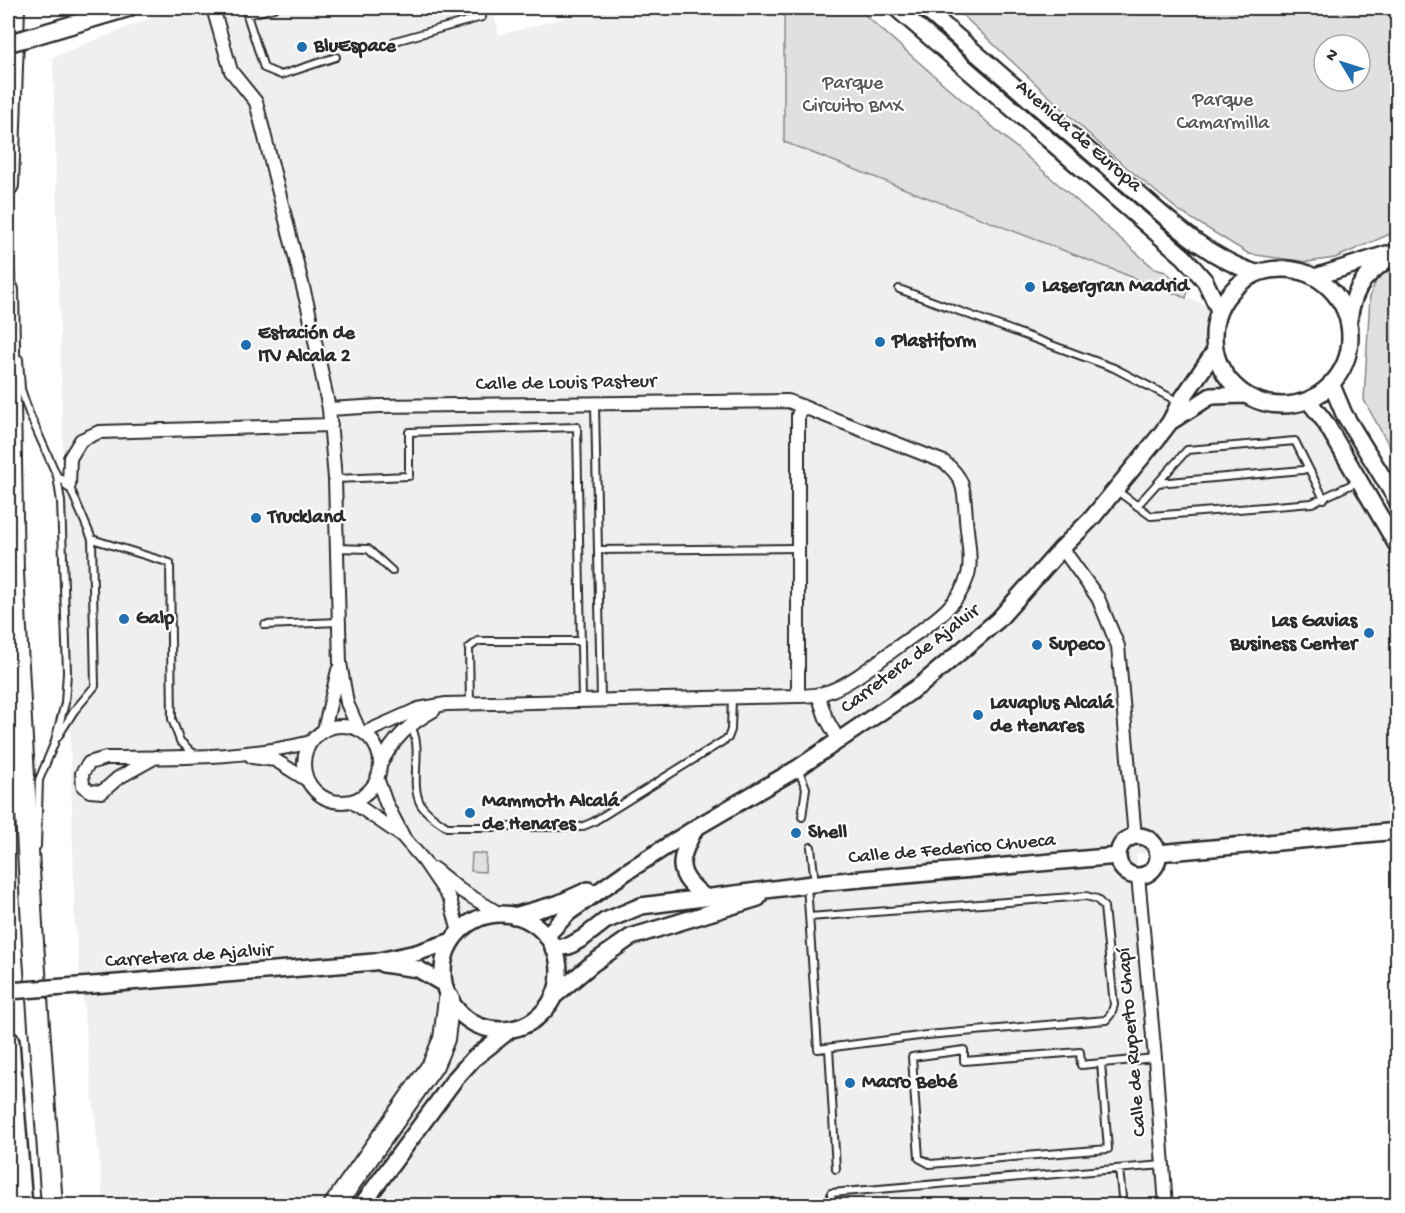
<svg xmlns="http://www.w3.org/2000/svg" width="1405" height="1213" viewBox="0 0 1405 1213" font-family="'Gochi Hand',sans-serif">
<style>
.built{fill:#efefef}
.green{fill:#e0e0e0;stroke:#868686;stroke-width:1.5;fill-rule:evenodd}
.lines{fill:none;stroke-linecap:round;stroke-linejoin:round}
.service-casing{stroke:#2b2b2b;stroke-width:10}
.minor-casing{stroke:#2b2b2b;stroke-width:16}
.tertiary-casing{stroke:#2b2b2b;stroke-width:20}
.secondary-casing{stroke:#2b2b2b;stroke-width:21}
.trunk-casing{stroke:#2b2b2b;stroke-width:24}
.motorway-casing{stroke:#2b2b2b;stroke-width:26}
.service{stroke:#fff;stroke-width:6}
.minor{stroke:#fff;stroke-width:12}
.tertiary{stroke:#fff;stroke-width:15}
.secondary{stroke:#fff;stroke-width:16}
.trunk{stroke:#fff;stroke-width:20}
.motorway{stroke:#fff;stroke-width:21}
.tertiary-bridge-casing{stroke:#2b2b2b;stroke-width:20;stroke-linecap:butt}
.secondary-bridge-casing{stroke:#2b2b2b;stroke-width:21;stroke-linecap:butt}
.tertiary-bridge{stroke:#fff;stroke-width:15}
.secondary-bridge{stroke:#fff;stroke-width:16}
.poi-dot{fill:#1f6fb2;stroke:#fff;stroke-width:2}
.labels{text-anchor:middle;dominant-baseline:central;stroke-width:4.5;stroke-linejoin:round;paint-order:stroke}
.poi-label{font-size:20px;font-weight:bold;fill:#2b2b2b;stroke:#fff;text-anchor:start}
.park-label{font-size:20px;fill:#585858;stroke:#fff}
.street-label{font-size:20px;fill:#2b2b2b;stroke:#fff}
</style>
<rect width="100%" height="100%" fill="#fff"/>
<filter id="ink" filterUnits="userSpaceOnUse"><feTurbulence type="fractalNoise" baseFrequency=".0167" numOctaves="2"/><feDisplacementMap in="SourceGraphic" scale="12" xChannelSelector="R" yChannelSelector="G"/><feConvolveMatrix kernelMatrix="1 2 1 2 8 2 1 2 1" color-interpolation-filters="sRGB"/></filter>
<g filter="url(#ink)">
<path class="built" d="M176 8H492L499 35 587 12 586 8H782L785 142 1219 310 1214 330 1215 351 1221 368 1232 383 1246 395 1269 404 1287 405 1308 400 1397 547V831L1136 854 1166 1205H104L75 926 53 57Z"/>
<path class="green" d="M784 8H857L1155 269 1166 272 1188 291 1186 298 784 142Z
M955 8H1397V231L1335 258 1307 262 1249 254 1179 211 1106 150ZM1324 45H1360V81H1324Z
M1397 267V460L1364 400 1370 296 1378 276Z
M472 853 486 854 485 872 471 871Z"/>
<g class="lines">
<g class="service-casing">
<path id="service" d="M274 8 247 15 264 68 281 75 336 57
M395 41 482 17 480 8
M8 243 12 289
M899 289 1114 368 1179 402
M19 359 21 389 29 413 57 476 61 502 67 672 65 703 54 744 39 780 37 846
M595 404 601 700
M335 479 409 476V432L577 427 582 701
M1158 483 1303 470 1308 467
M1116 490 1151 516 1312 503 1359 481
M1137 506 1187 450 1295 441 1324 499
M92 539 170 563 172 719 180 741 196 756
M337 548 368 549 392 571
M598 550 797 548
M265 625 339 622
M470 703 469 648 478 641H581
M410 725C425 748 408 782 421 805 427 814 438 821 447 827H581L593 822 728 738 731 730 732 698
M57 738 74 711 95 686 92 539 69 485 57 476
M798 769 806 788 802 817
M811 847 815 883
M807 885 818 1049 927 1035 1106 1020 1111 1014 1114 1005 1104 907 1097 899 1086 896 809 917
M829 1048 836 1169
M1101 1063 1108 1149 930 1164 919 1158 912 1057 964 1050V1061L1080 1052 1081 1065 1155 1058
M1119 1169 1123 1206
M832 1206 831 1193 1163 1165"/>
</g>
<g class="minor-casing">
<path id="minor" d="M213 8 231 71 256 102 308 307 329 409 335 479 340 663 347 703 359 730
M329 409 379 406 788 401 944 462C966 479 964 492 966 519 967 536 973 562 967 578 963 590 955 601 947 609 933 623 915 634 899 646 878 661 855 681 830 691 819 695 810 696 798 696L446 704 418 709 364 733
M69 485 70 458 81 440 99 432 331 425
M1062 548 1098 598 1118 646 1135 837
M818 695 826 718 839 741
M798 696V415L802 406
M304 764a38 38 0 1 1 76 0a38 38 0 1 1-76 0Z
M324 730 338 670
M156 757 118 778 102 792 90 791 83 786 82 773 89 763 106 758C175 757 244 759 311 742
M252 757 275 760 307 780
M380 765C394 738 408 725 434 710
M377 778 386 803 404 838 424 861 450 899 459 932
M351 801 402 836
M434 869 460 890 500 914
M1138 876 1155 1058 1166 1206"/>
</g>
<g class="tertiary-casing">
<path id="tertiary" d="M896 8 1184 257 1205 281 1219 310
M924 8C991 66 1058 124 1125 182 1165 216 1205 257 1256 273
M1214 337a68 68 0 1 1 136 0a68 68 0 1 1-136 0Z
M1315 277 1387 254
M1349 319C1355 281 1369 273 1398 251
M1331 383 1344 414 1398 502
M1308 400 1325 422 1398 547
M1170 422 1211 396 1246 395
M695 829C677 862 675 874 706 898
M1118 856a20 20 0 1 1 40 0a20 20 0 1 1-40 0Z
M1158 853 1398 831
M443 972a58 58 0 1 1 116 0a58 58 0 1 1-116 0Z
M514 916 557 904 588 890
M546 936 568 913 626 872 697 827 798 768 922 684 998 620 1062 548 1092 518 1157 439 1170 422 1180 402 1215 351
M553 948 569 946 583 938 605 921 641 906 828 882 1118 856
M383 964 418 969 444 984
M93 985 374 962 416 953 452 941
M553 997 592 964 631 937 758 898
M361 1206 455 1079 473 1059 511 1029"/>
</g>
<g class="secondary-casing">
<path id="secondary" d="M27 38 128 8"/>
</g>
<g class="trunk-casing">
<path id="trunk" d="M8 185 14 8
M8 290 13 573 33 943 52 1206
M334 1206 433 1065 444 1039 449 999"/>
</g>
<g class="motorway-casing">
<path id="motorway" d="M8 1042 21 1206"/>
</g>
<use href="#service" class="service"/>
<use href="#minor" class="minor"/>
<use href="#tertiary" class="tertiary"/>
<use href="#secondary" class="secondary"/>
<use href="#trunk" class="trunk"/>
<use href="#motorway" class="motorway"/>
<g class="tertiary-bridge-casing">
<path id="tertiary-bridge" d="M8 991 93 985"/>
</g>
<g class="secondary-bridge-casing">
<path id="secondary-bridge" d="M8 43 27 38"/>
</g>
<use href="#tertiary-bridge" class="tertiary-bridge"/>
<use href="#secondary-bridge" class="secondary-bridge"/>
</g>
</g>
<g class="poi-dot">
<circle cx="302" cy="47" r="6"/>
<circle cx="1030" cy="287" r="6"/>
<circle cx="880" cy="342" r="6"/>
<circle cx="246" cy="345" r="6"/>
<circle cx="256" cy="518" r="6"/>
<circle cx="124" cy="619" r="6"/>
<circle cx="1369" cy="633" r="6"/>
<circle cx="1037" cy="645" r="6"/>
<circle cx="978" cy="715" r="6"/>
<circle cx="470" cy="813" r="6"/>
<circle cx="796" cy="833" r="6"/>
<circle cx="850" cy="1083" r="6"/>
</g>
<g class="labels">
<g class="poi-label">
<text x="314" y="47">BluEspace</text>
<text x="1042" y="287">Lasergran Madrid</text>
<text x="258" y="334">Estación de<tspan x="258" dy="23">ITV Alcala 2</tspan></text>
<text x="892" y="342">Plastiform</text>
<text x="268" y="518">Truckland</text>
<text x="136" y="619">Galp</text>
<text x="1357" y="622" text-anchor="end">Las Gavias<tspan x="1357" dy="23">Business Center</tspan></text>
<text x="1049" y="645">Supeco</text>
<text x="990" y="704">Lavaplus Alcalá<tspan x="990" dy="23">de Henares</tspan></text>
<text x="482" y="802">Mammoth Alcalá<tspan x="482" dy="23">de Henares</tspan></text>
<text x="808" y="833">Shell</text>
<text x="862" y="1083">Macro Bebé</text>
</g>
<g class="park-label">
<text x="853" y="84">Parque<tspan x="853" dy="23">Circuito BMX</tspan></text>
<text x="1223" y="101">Parque<tspan x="1223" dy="23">Camarmilla</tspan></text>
</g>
<g class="street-label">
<text transform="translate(1078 137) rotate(41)">Avenida de Europa</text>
<text transform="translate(566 384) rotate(-1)">Calle de Louis Pasteur</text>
<text transform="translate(911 660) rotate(-37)">Carretera de Ajalvir</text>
<text transform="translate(952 850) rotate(-5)">Calle de Federico Chueca</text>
<text transform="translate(189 957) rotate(-4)">Carretera de Ajalvir</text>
<text transform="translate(1133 1042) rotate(-95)">Calle de Ruperto Chapí</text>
</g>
</g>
<rect width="1405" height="1213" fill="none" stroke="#fff" stroke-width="30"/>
<rect x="15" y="15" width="1375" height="1183" fill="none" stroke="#2b2b2b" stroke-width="2" filter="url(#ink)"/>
<g transform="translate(1342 63) rotate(308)"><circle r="28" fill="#ffffff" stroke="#aaaaaa" stroke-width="1.5"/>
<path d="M0-4.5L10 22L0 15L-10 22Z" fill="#1f6fb2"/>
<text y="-9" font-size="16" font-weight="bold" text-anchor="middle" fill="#2b2b2b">N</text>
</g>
</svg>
